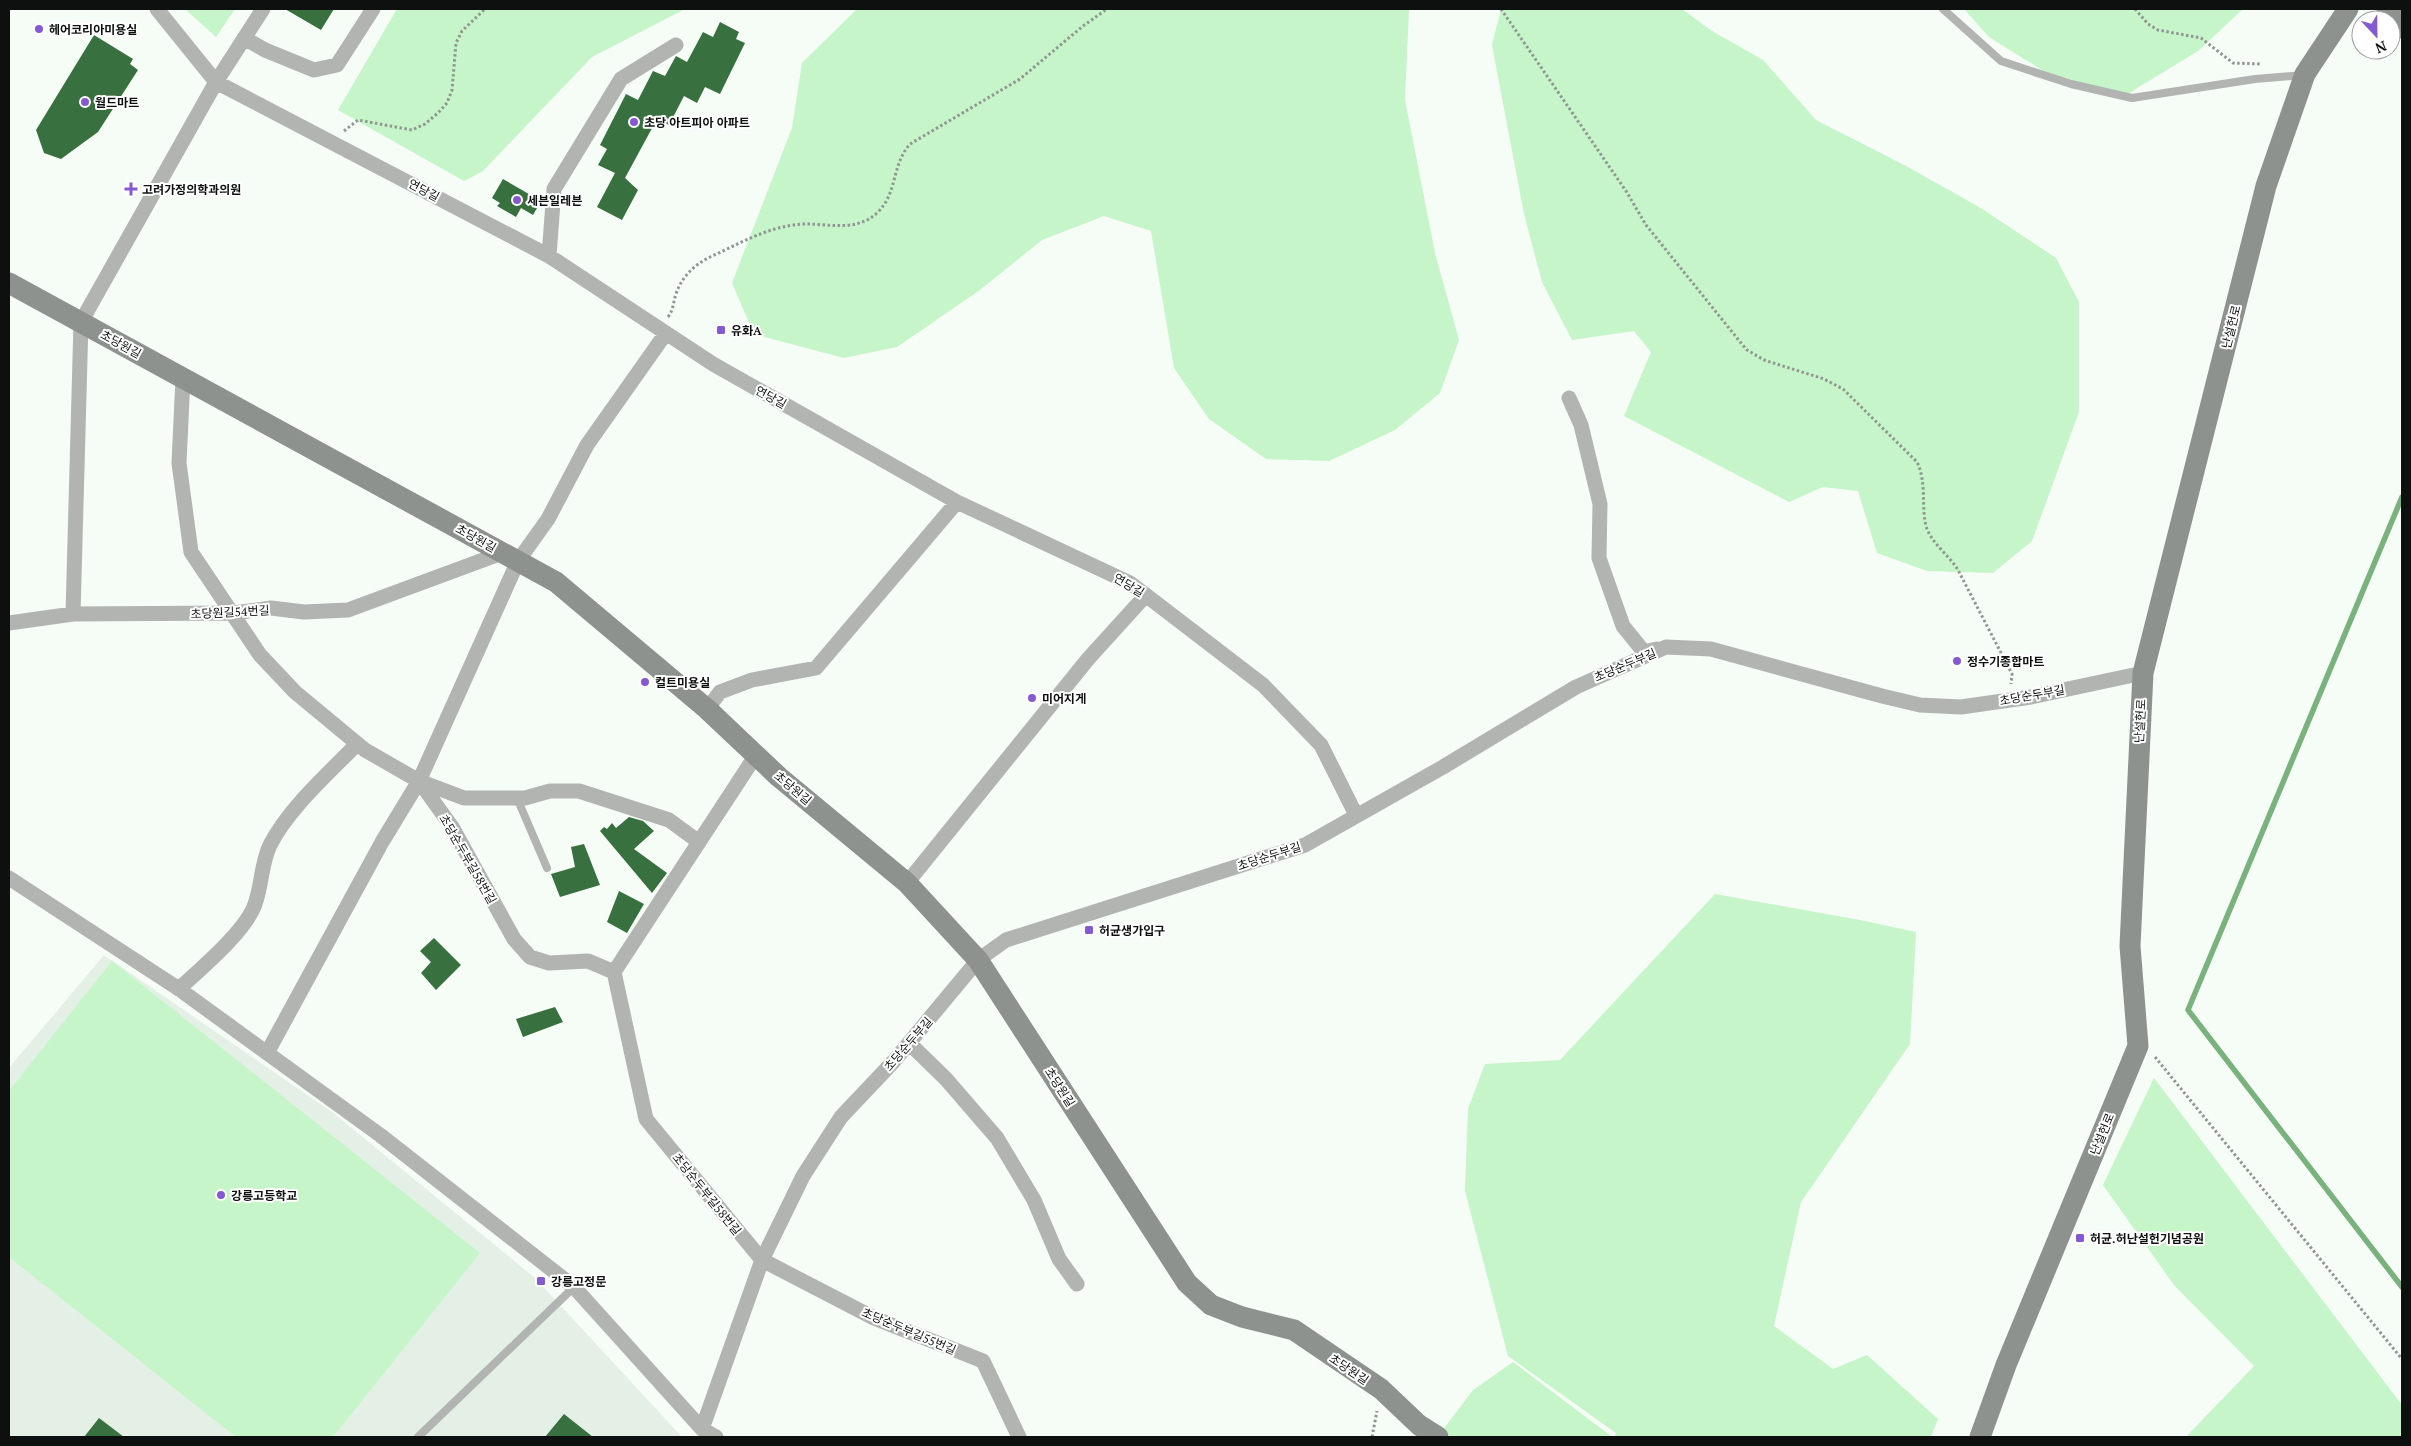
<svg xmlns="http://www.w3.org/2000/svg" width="2411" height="1446" viewBox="0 0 2411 1446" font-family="'PT Serif','Noto Sans KR',serif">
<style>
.built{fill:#e4efe5}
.green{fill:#c5f5c8}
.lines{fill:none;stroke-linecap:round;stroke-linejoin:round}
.stream{stroke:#79b27d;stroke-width:5.5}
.building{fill:#38703f}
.path{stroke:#929693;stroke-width:3;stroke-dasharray:2.5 2.5;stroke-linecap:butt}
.lane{stroke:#b1b4b1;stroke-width:8}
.street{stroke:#b1b4b1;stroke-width:15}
.secondary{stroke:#8e928e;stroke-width:21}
.poi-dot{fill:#8459d2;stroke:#fff;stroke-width:2}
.labels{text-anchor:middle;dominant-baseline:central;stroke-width:4;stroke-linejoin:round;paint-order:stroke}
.poi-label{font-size:12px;font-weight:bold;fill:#0e100f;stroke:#fff;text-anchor:start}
.street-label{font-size:12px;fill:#0e100f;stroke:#fff}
</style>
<rect width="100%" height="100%" fill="#f6fcf6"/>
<path class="built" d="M104 955 332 1112 535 1278 682 1437H9V1068Z"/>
<path class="green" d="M185 9H235L216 37Z
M397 9H685L592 57 483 171 464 181 338 110Z
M857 9H1409L1405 100 1435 253 1459 340 1440 393 1395 430 1329 461 1266 459 1209 419 1174 368 1151 231 1104 216 1042 240 980 290 897 347 844 358 754 334 732 283 792 128 802 63Z
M1501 9H1682L1712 31 1763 60 1816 120 1908 167 1979 207 2056 258 2079 302V412L2032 541 1993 573 1927 571 1877 553 1858 491 1823 487 1789 502 1624 416 1651 352 1634 331 1572 340 1542 282 1524 214 1492 45Z
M1964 9H2243L2198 51 2121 98 2066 85 1989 37Z
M1715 894 1860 920 1916 932 1910 1044 1801 1202 1774 1326 1833 1369 1867 1355 1938 1419 1931 1437H1615L1616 1433 1508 1356 1465 1191 1468 1109 1485 1064 1560 1060Z
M112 961 480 1253 333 1437H236L9 1257V1091Z
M2154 1078 2402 1405V1437H2186L2254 1366 2174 1285 2103 1185Z
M1513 1362 1611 1436 1452 1437 1442 1431 1473 1390Z"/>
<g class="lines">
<path class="stream" d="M2402 497 2188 1010 2402 1287"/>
</g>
<path class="building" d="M285 9H334L321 30Z
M720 22 739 32 736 39 745 43 720 94 705 87 697 103 684 96 669 125 657 119 625 178 638 190 622 220 597 207 615 173 598 165 607 149 600 145 626 94 638 100 653 71 665 76 676 56 687 62 703 32 713 37Z
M94 35 133 59 130 64 138 70 98 132 61 159 44 153 36 130Z
M503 179 541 201 533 215 521 208 516 217 497 206 500 203 492 198Z
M629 817 643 821 654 831 634 849 667 873 652 893 600 831 604 827 607 829 612 823 616 828Z
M584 844 600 885 560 897 551 874 575 867 571 847Z
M619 891 644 904 627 933 607 922Z
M434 938 461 965 436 990 421 973 431 962 420 951Z
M555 1007 563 1022 523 1037 516 1019Z
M564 1414 593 1437H545Z
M99 1418 124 1437H84Z"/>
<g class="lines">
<path class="path" d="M1501 9 1626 191 1646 225 1741 343 1747 350 1764 360 1824 379 1843 389 1917 462C1927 483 1921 505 1926 526 1931 543 1949 555 1958 570L2012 674 2011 684
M2135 9 2148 24 2158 30 2201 38 2233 63 2261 64
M344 131 358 120 412 130 425 124 438 113 447 103 452 90 456 43 462 31 485 9
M668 317C674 309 673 302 676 294 681 278 693 266 708 258 739 244 770 225 805 224 830 224 858 232 878 212 898 192 891 166 910 144L1020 79 1083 26 1107 9
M2155 1057 2402 1359
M1372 1437 1377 1411"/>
<path class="lane" d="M1943 9 2001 61 2071 84 2132 98 2255 79 2303 75
M517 798 547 868
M418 1437 574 1287"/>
<path class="street" d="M157 9 216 82 549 256 713 364 957 502 1130 583 1263 685 1321 745 1356 815
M244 38 265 50 314 70 337 65 373 9
M549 256 554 189 621 79 676 45
M183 378 179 463 191 552 260 655 295 692 365 750 419 781 452 827 514 939 530 957 549 963 588 961 614 972 646 1119 762 1260 874 1318 983 1361 1019 1437
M1569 398 1581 425 1600 504 1599 558 1623 626 1644 652 1657 649
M73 614 81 322 216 82 263 9
M9 623 73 614 234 613 271 608 304 612 348 610 502 553
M707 709 720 692 752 680 816 668 957 502
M419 781 464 798H525L550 791H579L669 820 699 842
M9 878 179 989 380 1135 574 1287 702 1429
M907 883 1088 659 1146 595
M614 972 756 755
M179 989C200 969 246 931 255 904 262 885 261 864 270 845 289 808 328 774 357 744
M909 1043 946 1079 997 1138 1034 1200 1059 1259 1077 1284
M267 1053 382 842 419 781 518 561 548 519 587 445 666 333
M716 1437 702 1429 762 1260 803 1176 841 1117 894 1061 978 960 1006 940 1305 845 1443 767 1576 687 1666 647 1711 649 1882 696 1920 705 1961 707 2031 697 2143 673"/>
<path class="secondary" d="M2387 9 2402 28
M9 283 556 582 707 709 779 777 907 883 978 960 1187 1283 1211 1305 1242 1317 1294 1330 1381 1389 1419 1425 1438 1437
M1980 1437 2006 1365 2138 1046 2130 946 2143 673 2266 186 2305 74 2348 9"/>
</g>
<g class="poi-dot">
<circle cx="39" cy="29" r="5"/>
<circle cx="85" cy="102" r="5"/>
<circle cx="634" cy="122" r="5"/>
<path d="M128.5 181.5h5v5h5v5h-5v5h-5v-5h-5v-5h5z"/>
<circle cx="517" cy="200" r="5"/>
<rect x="716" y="325" width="10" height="10" rx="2.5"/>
<circle cx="1957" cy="661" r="5"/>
<circle cx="645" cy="682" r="5"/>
<circle cx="1032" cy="698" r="5"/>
<rect x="1084" y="925" width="10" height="10" rx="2.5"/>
<circle cx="221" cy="1195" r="5"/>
<rect x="2075" y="1233" width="10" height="10" rx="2.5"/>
<rect x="536" y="1276" width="10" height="10" rx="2.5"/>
</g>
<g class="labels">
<g class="poi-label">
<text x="49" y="29">헤어코리아미용실</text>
<text x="95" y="102">월드마트</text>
<text x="644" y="122">초당 아트피아 아파트</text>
<text x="142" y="189">고려가정의학과의원</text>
<text x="527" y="200">세븐일레븐</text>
<text x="731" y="330">유화A</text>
<text x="1967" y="661">정수기종합마트</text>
<text x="655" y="682">컬트미용실</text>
<text x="1042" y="698">미어지게</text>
<text x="1099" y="930">허균생가입구</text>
<text x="231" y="1195">강릉고등학교</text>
<text x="2090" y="1238">허균.허난설헌기념공원</text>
<text x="551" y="1281">강릉고정문</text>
</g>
<g class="street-label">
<text transform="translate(424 190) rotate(28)">연당길</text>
<text transform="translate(2231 327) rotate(-76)">난설헌로</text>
<text transform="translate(121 344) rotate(29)">초당원길</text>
<text transform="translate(771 397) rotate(29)">연당길</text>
<text transform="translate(476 538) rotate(29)">초당원길</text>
<text transform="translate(1129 585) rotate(31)">연당길</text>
<text transform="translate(230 612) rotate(-3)">초당원길54번길</text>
<text transform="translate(1625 665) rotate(-23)">초당순두부길</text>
<text transform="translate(2032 695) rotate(-10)">초당순두부길</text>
<text transform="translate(2140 721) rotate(-87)">난설헌로</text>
<text transform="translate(793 788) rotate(40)">초당원길</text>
<text transform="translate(1269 856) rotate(-18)">초당순두부길</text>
<text transform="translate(468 859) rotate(60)">초당순두부길58번길</text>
<text transform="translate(908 1044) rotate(-49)">초당순두부길</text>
<text transform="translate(1060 1087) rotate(57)">초당원길</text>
<text transform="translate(2102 1134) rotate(-68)">난설헌로</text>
<text transform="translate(707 1194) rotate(51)">초당순두부길58번길</text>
<text transform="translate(909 1331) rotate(23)">초당순두부길55번길</text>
<text transform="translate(1349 1369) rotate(34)">초당원길</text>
</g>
</g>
<rect width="2411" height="1446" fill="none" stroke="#0e100f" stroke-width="20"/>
<g transform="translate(2376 35) rotate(158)"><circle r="24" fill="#ffffff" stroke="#9f9f9f"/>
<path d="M0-4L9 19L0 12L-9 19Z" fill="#8459d2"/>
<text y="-8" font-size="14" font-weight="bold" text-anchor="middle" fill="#0e100f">N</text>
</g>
</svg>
